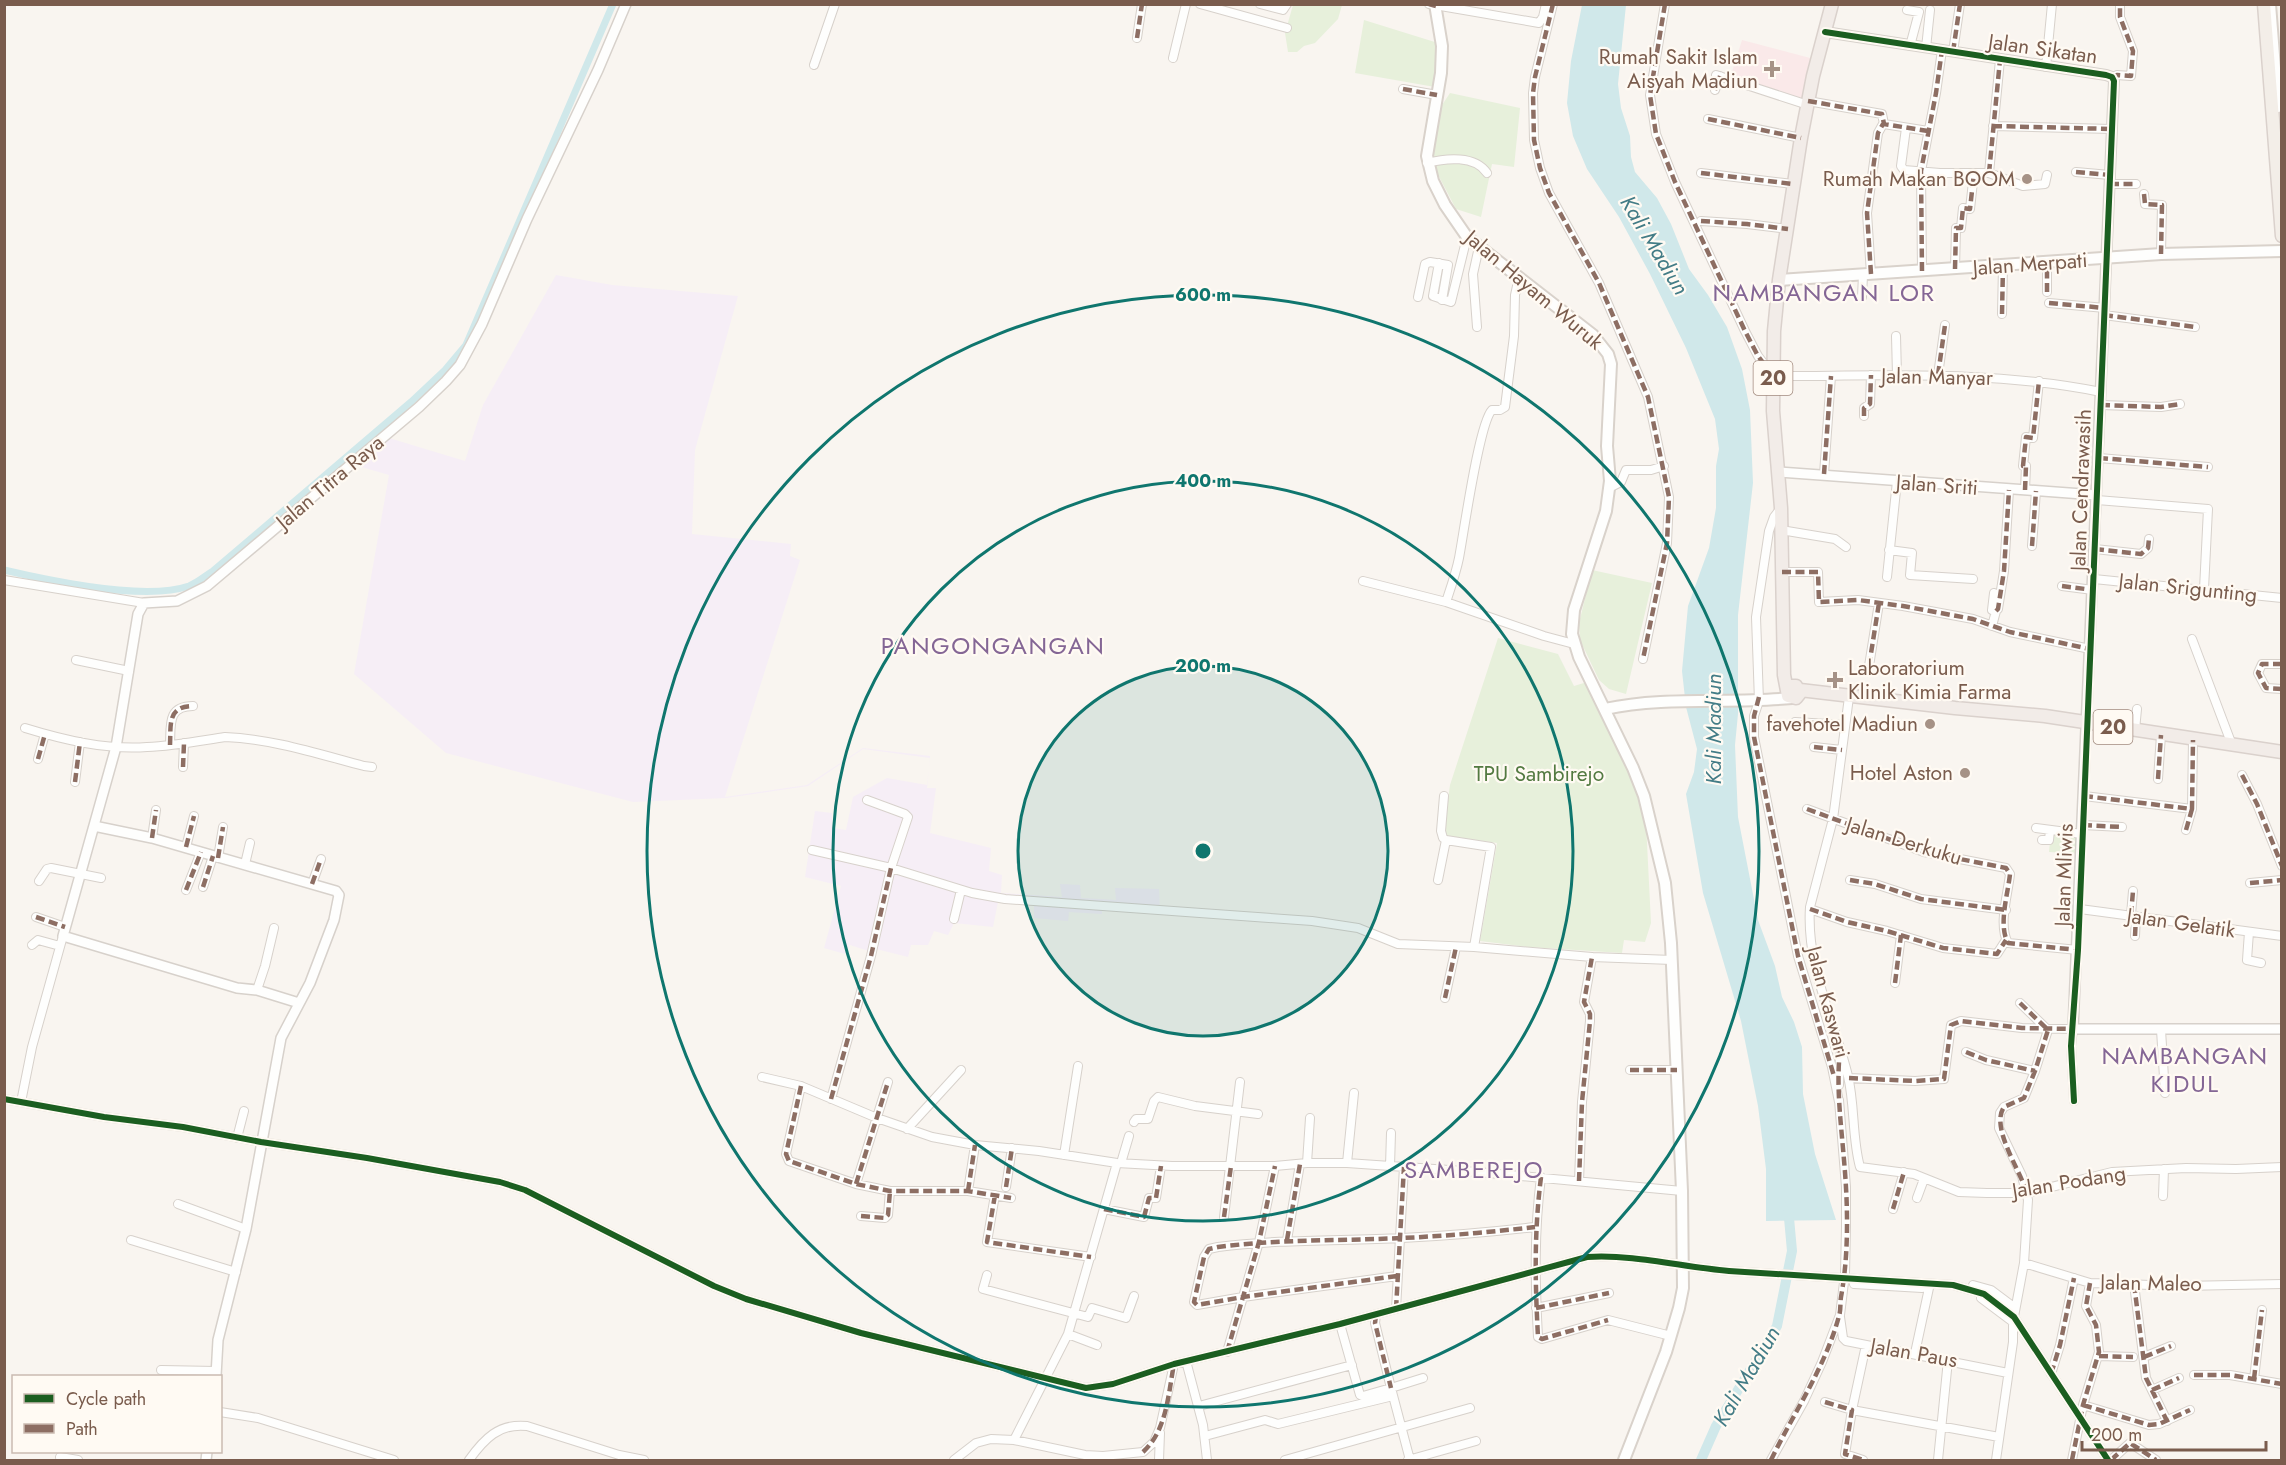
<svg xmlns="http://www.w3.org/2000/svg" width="2286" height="1465" viewBox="0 0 2286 1465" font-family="Jost,sans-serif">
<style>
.education{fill:#f6eef6}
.medical{fill:#fae9e9}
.green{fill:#e7f0db}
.water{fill:#d0e8ea}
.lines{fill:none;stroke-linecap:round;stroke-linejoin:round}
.canal{stroke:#d0e8ea;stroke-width:7}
.river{stroke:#d0e8ea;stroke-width:10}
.minor-casing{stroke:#d7d1cb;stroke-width:10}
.tertiary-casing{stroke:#d7d1cb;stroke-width:12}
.secondary-casing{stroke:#d9d2cb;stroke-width:14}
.primary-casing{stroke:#dad1cc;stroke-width:15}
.trunk-casing{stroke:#dad1cc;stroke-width:15}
.minor{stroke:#fefefd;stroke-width:8}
.tertiary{stroke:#fefefd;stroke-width:9}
.secondary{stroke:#fefefd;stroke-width:10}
.primary{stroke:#f3eee8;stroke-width:12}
.trunk{stroke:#f2ece8;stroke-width:12}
.quiet{stroke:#8d6e63;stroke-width:4.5;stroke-dasharray:9 4.5;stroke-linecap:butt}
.cycleway-casing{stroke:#fffaf3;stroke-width:10}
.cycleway{stroke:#1b5e20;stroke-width:6}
.ring{fill:none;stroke:#0f766e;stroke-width:3}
.poi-dot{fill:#a69286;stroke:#fffaf3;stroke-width:2}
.labels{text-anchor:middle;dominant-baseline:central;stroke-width:4.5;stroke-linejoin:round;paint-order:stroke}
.shield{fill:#fffaf3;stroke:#a28b7f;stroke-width:1.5}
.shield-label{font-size:20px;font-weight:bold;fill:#7a5c4d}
.street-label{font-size:21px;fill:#7a5c4d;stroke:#fffaf3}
.poi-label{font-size:21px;fill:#7a5c4d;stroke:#fffaf3;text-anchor:end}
.park-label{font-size:21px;fill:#537a41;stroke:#fffaf3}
.water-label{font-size:22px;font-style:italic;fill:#437c86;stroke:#fffaf3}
.quarter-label{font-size:24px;letter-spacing:1.5px;fill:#846695;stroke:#fffaf3}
.centre{fill:#0f766e;stroke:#fffaf3;stroke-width:3}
.ring-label{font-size:18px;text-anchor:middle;font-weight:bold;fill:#0f766e;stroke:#fffaf3;stroke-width:4.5;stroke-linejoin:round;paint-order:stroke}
</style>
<rect width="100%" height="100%" fill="#f9f5f0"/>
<path class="education" d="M556 275 612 285 738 296 695 450 692 534 791 544 790 556 800 560 725 797 807 785 863 748 930 756 927 788H936L930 833 991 848 989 871 1002 875 1001 893 1062 897 1060 884 1080 885 1081 898 1116 900 1115 888 1159 889 1160 914 1102 909V914L1069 912 1068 921 1034 918V904L998 902 993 927 954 923 948 935 934 931 928 945H911L908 957 876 949 875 953 850 945 845 954 824 948 841 886 805 877 815 811 832 813V828L846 830 853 797 887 778 927 785 930 758 863 749 808 786 726 798 633 802 446 753 354 674 389 475 358 466 389 438 465 461 483 405Z"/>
<path class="medical" d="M1742 40 1814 59 1805 101 1730 78Z"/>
<path class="green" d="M1293 5H1342L1338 19 1315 43 1304 46 1297 52H1288L1285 33Z
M1364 20 1438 43 1435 87 1355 73Z
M1450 93 1520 108 1514 167 1492 164 1481 217 1456 209 1435 169 1433 145 1438 111Z
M1592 570 1652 583 1626 694 1609 689 1599 680 1580 640 1579 623Z
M1498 638 1558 654 1574 686 1587 682 1633 782 1646 823 1651 923 1645 942 1624 940 1622 953 1529 947 1480 941 1497 843 1443 835 1450 785Z
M2051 831 2082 834 2081 854 2049 852Z"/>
<path class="water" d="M1582 5H1626L1618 84 1621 108 1630 136 1631 157 1635 172 1657 198 1671 224 1689 269 1708 295 1727 327 1742 369 1750 410 1753 483 1738 615V714L1735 745 1738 817 1758 920 1775 966 1782 997 1794 1022 1802 1047 1803 1094 1815 1154 1836 1220 1766 1221V1169L1758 1106 1741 1021 1703 893 1686 794 1694 772 1697 749 1686 707 1682 671 1688 606 1709 548 1716 508V466L1719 449 1715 419 1686 348 1650 274 1619 217 1587 169 1573 136 1567 103 1571 61Z"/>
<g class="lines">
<path class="canal" d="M4 570C51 581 145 601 189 586 197 583 205 576 213 571L411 402 445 370 466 345 613 4"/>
<path class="river" d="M1701 1460 1716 1426 1777 1326 1792 1251 1788 1207"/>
<g class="minor-casing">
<path id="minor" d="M1200 4 1287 28
M1260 4 1283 10 1287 4
M1429 4 1539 23 1543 17 1546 4
M1553 4 1535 77 1533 93 1534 140 1540 168 1549 193 1599 283 1648 397 1669 497 1667 543 1643 659
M1665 4 1650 95 1656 134 1675 182 1745 331 1758 356 1773 376C1883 376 1992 370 2101 392
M1907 10 1919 12 1910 46
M1137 38 1142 4
M1926 48 1930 10
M1953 52 1960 4
M1173 58 1186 4
M814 65 835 4
M2046 67 2052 4
M1716 75 1808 105
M2112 78 2117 75 2131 76 2133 51 2120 17V4
M1403 89 1437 95
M1715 90 1720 76
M1808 101 1882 114 1884 124 1928 131
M1708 119 1801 138
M1993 126 2112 129
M1906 128 1901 166 1904 170 1940 173H1989L2023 186 2045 184 2047 175
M1427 163C1446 158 1475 155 1487 173
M2076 172 2110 175
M1701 173 1793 184
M1989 173 2000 60
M2110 184H2136
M2144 194 2145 204 2162 205 2161 254
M1701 221 1747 224 1788 229
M1439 263 1433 296 1451 302 1467 237
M1955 269 1956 228H1961L1963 208 1970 209 1974 173
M1922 271 1921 171 1936 93 1942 50
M1871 274 1867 213 1878 133 1883 124
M2047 292V263
M1418 297 1425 264 1430 262 1448 265 1442 300
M1862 297 1863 275
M2049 303 2105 308
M2002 314 2003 266
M2104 315 2195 327
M1477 327 1473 274 1479 247
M1896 336 1897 375
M1938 375 1945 325
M2101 405 2161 407 2180 404
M1864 416V408L1870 404 1871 375
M2099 458 2208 467
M1824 474 1831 376
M1609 488 1621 482 1626 470H1651L1664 466
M2025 490 2026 466H2023L2026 437 2033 438 2039 381
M2097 500 2208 509 2204 589
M1781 508 1774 517 1769 531 1756 617 1759 701 1754 716V737L1798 956 1832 1067 1839 1102
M1781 530 1835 539 1846 547
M2032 546 2036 491
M2095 549 2141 554 2148 548 2149 539
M1889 550 1912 553 1910 575 1973 579
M1782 572H1818L1819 602 1858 600 1903 606 1973 619 2010 632 2090 649
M1887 577 1897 481
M2094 579 2282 598
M4 580 144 603
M1363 581 1446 602 1544 636 1574 644
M2062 586 2093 590
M1446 602C1451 587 1456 573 1459 558 1464 532 1479 423 1492 410H1500L1505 407 1514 336 1515 295 1519 277
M1996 611 1998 609 2004 571 2009 490
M1992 626 1996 611 1992 610 1994 593
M2192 639 2232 745
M76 660 129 671
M2282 664H2262L2258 673 2266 688 2282 689
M1869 666 1879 603
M1849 697 1833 819 1810 907C1806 967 1834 1019 1848 1076 1855 1106 1852 1138 1860 1167L1914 1174 1959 1192 1987 1193H2027L2112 1172 2186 1168 2236 1169 2282 1167
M1795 722 1845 725
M25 728C64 740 106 750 147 747 173 746 199 741 225 737 273 739 318 754 364 766L372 767
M2135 730 2137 709
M170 745C171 725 167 706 193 706
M1814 747 1842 750
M38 759 45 734
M183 767 184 743
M2242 775 2257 804 2282 866
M2158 779 2161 735
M75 782 80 742
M2084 796 2192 809 2193 740
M1807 809 1924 852 2006 868 2010 874C2008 894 1998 925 2008 943L2078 950
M2083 825 2122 827
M2036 828 2082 834
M2186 830 2192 809
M152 838 156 810
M2042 840H2049L2050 830
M186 847 194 816
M812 850 891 868 972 893 1005 899 1312 921 1358 928 1398 944 1474 947 1491 847 1446 840 1443 838 1441 831 1444 796
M218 858 223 827
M245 864 250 843
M1438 880 1446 840
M1850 880 1875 884 1921 899 2006 910
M39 881 47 869 51 868 101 878
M2250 883 2282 880
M312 884 321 859
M203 887 213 856
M186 890 201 852
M1810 909 1847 922 1887 931 1943 948 1997 954 2006 940
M2080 909 2282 936
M2131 915 2133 891
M36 917 65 927
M954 919 961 890
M2249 932 2247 960 2261 963
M2135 936 2136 916
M32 945 38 940 60 946
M1474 947 1592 957 1672 960
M1895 983 1901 935
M257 990 265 966 274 928
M1445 998 1456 947
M2020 1003 2048 1030
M2161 1030 2165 1093
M1966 1052 1986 1060 2035 1071
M1630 1070H1677
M762 1077 801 1086 877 1118 932 1137 975 1145 1039 1151 1117 1163 1172 1166H1275L1307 1163H1347L1478 1172 1682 1191
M1849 1078 1915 1081 1944 1079 1951 1025 1961 1021 2022 1028 2073 1029 2071 1046 2074 1101
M1839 1085 1840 1055
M801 1086 786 1154 789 1161 856 1184 890 1191H968L1011 1198
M4 1099 104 1117 183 1127 261 1142 367 1158 500 1182 525 1190 714 1286 746 1299 861 1333 1086 1388 1113 1384 1174 1364 1340 1324 1587 1257C1635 1254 1681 1267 1729 1271 1803 1276 1878 1280 1953 1285L1984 1294 2014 1317 2108 1460
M831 1099 871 956 891 868 908 817 905 814 867 800
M21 1102 32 1047 63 936
M1134 1122 1136 1119H1148L1154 1101 1158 1097 1195 1106 1258 1114
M907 1129 961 1070
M237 1138 244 1111
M1064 1155 1078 1066
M1121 1163 1129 1136
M1307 1163 1310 1118
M1347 1163 1354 1093
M1390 1166 1391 1133
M1541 1177C1534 1233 1535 1281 1538 1337L1542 1339 1608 1320 1671 1336
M1579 1181 1582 1102 1590 1021V1014L1584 1002 1592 957
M856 1184 888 1082
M1006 1187 1012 1148
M968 1191 975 1145
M995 1195 987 1242 1091 1257
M2163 1196 2164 1169
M1917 1198 1924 1179
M178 1204 246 1229
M1104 1209 1144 1217 1149 1198H1156L1161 1166
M1893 1209 1904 1172
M861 1216 885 1218 888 1215 890 1191
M1224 1217 1240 1082
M131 1240 236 1272
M1287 1240 1300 1164
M2024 1263 2090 1283 2182 1286 2282 1284
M987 1275 983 1289 1088 1317 1092 1308 1126 1318 1134 1296
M1397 1276 1243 1297 1197 1305 1194 1302 1204 1257 1209 1249 1218 1247C1280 1239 1340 1241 1402 1238 1446 1236 1491 1232 1535 1227
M1854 1284 1922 1288
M2134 1284 2146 1378 2167 1421
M1973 1285 1991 1290 2015 1308
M1981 1298 2013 1322
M1536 1308 1609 1293
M1396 1309 1404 1167
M1376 1315 1375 1323 1391 1388 1423 1378
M1840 1317 1843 1338 1846 1341 2008 1373
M1340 1324 1360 1395 1363 1396 1391 1388 1410 1460
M1068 1334 1097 1345
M1866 1345 1852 1410 1999 1437
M1227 1352 1259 1242 1275 1166
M1915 1353 1929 1288
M2099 1356 2133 1357
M2144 1357 2171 1346
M1186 1361 1203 1425 1207 1460
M161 1370 216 1371
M2051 1374 2060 1345 2074 1278
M2194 1375H2230L2282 1384
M2254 1379 2262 1310
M2152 1390 2179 1378
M1825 1402 1852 1410 1845 1454 1863 1460
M2083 1405 2149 1425 2159 1424 2190 1410
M1199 1406 1352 1365
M220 1412 258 1418 394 1460
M1205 1436 1265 1420 1278 1424 1393 1396
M1014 1440 1068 1334 1117 1163
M60 1457 78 1460
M469 1460C484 1439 499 1423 527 1426L619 1455 644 1460
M954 1460 976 1443 991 1439 1014 1440 1085 1455 1103 1456 1143 1452 1154 1442 1160 1428 1174 1364
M1159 1460 1160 1433
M1285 1460 1470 1408
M1408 1460 1476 1441
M1771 1460 1804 1401 1822 1362 1840 1315 1845 1274 1846 1227V1187L1839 1100
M1938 1460 1948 1360
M1996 1460 2013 1342V1322L2024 1263 2028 1200 2022 1176 1999 1128 2000 1113 2004 1107 2024 1098 2035 1071 2048 1030
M2072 1460 2083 1405 2099 1352 2096 1325 2086 1306 2090 1283
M2111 1460 2130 1443 2156 1460"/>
</g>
<g class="tertiary-casing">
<path id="tertiary" d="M1825 32 2106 75 2112 77 2114 81 2073 1029H2282
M1779 472 2096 495
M94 826 152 838 336 891 339 895 334 920 310 983 281 1038 246 1229 218 1340 216 1376
M299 1003 257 990 237 988 63 936 116 747 138 614 144 603 177 601 207 586 419 407 446 381 460 365 482 324 527 219 598 70 626 4
M206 1460 207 1452"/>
</g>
<g class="secondary-casing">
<path id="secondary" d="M1435 4 1442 46 1441 73 1427 156 1433 181 1445 205 1467 237 1593 335 1608 354 1611 364 1607 446 1610 481 1606 511 1574 610 1572 634 1579 657 1633 768 1644 796 1665 883 1671 943 1682 1191 1683 1288 1679 1308 1666 1352 1624 1460
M2270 4 2278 107
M1779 280 2161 254 2282 251
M1605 709C1666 696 1730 704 1792 698"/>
</g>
<g class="primary-casing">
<path id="primary" d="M2264 4 2282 236"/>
</g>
<g class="trunk-casing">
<path id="trunk" d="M1787 689 1790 686H1796L1800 693 1796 698 1788 696 1784 675 1781 508 1773 411 1774 331 1779 280 1801 138 1813 76 1832 4
M1800 690 1955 708 2045 716 2282 752"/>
</g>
<use href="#minor" class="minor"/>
<use href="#tertiary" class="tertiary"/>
<use href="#secondary" class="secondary"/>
<use href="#primary" class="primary"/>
<use href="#trunk" class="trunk"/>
<path class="quiet" d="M1429 4 1436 6
M1553 4 1535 77 1533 93 1534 140 1540 168 1549 193 1599 283 1648 397 1669 497 1667 543 1643 659
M1665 4 1650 95 1656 134 1675 182 1745 331 1758 356 1773 376
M1137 38 1142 4
M1953 52 1960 4
M2112 78 2117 75 2131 76 2133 51 2120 17V4
M1403 89 1437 95
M1715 90 1720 76
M1808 101 1882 114 1884 124 1928 131
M1708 119 1801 138
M1993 126 2112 129
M2076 172 2110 175
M1701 173 1793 184
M1989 173 2000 60
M2110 184H2136
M2144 194 2145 204 2162 205 2161 254
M1701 221 1747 224 1788 229
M1955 269 1956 228H1961L1963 208 1970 209 1974 173
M1922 271 1921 171 1936 93 1942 50
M1871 274 1867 213 1878 133 1883 124
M2047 292V263
M2049 303 2105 308
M2002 314 2003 266
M2104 315 2195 327
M1938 375 1945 325
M2101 405 2161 407 2180 404
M1864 416V408L1870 404 1871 375
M2099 458 2208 467
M1824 474 1831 376
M2025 490 2026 466H2023L2026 437 2033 438 2039 381
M2032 546 2036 491
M2095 549 2141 554 2148 548 2149 539
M1782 572H1818L1819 602 1858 600 1903 606 1973 619 2010 632 2090 649
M2062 586 2093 590
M1996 611 1998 609 2004 571 2009 490
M2282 664H2262L2258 673 2266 688 2282 689
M1869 666 1879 603
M1759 697 1754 716V737L1798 956 1834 1076
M1795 722 1845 725
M170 745C171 725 167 706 193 706
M1814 747 1842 750
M38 759 45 734
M183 767 184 743
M2242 775 2257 804 2282 866
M2158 779 2161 735
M75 782 80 742
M2084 796 2192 809 2193 740
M1807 809 1924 852 2006 868 2010 874C2008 894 1998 925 2008 943L2078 950
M2083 825 2122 827
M2186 830 2192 809
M152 838 156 810
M186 847 194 816
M218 858 223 827
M1850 880 1875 884 1921 899 2006 910
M2250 883 2282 880
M312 884 321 859
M203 887 213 856
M186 890 201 852
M1810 909 1847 922 1887 931 1943 948 1997 954 2006 940
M2131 915 2133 891
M36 917 65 927
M2135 936 2136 916
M1895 983 1901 935
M1445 998 1456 947
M2020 1003 2048 1030
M1966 1052 1986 1060 2035 1071
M1630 1070H1677
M1849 1078 1915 1081 1944 1079 1951 1025 1961 1021 2022 1028 2073 1029
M801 1086 786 1154 789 1161 856 1184 890 1191H968L1011 1198
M831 1099 871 956 891 868
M1541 1177C1534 1233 1535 1281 1538 1337L1542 1339 1608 1320
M1579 1181 1582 1102 1590 1021V1014L1584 1002 1592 957
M856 1184 888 1082
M1006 1187 1012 1148
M968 1191 975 1145
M2027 1193C2020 1170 1990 1127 2004 1107L2024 1098 2035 1071 2048 1030
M995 1195 987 1242 1091 1257
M1104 1209 1144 1217 1149 1198H1156L1161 1166
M1893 1209 1904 1172
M861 1216 885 1218 888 1215 890 1191
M1224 1217 1231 1166
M1287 1240 1300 1164
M1397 1276 1243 1297 1197 1305 1194 1302 1204 1257 1209 1249 1218 1247C1280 1239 1340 1241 1402 1238 1446 1236 1491 1232 1535 1227
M2134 1284 2146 1378 2167 1421
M1536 1308 1609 1293
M1396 1309 1404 1167
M1376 1315 1375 1323 1391 1388
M1227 1352 1259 1242 1275 1166
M2099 1356 2133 1357
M2144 1357 2171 1346
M2051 1374 2060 1345 2074 1278
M2194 1375H2230L2282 1384
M2254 1379 2262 1310
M2152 1390 2179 1378
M1825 1402 1852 1410 1845 1454 1863 1460
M2083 1405 2149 1425 2159 1424 2190 1410
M1143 1452C1167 1430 1168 1395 1174 1364
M1771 1460C1794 1412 1825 1368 1839 1316 1841 1310 1840 1303 1841 1297 1849 1253 1848 1205 1844 1160 1841 1123 1836 1087 1840 1050
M2072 1460 2083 1405 2099 1352 2096 1325 2086 1306 2090 1283
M2111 1460 2130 1443 2156 1460"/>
<g class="cycleway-casing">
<path id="cycleway" d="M1825 32 2106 75 2112 77 2114 81 2078 950 2071 1046 2074 1101
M4 1099 104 1117 183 1127 261 1142 367 1158 500 1182 525 1190 714 1286 746 1299 861 1333 1086 1388 1113 1384 1174 1364 1340 1324 1587 1257C1635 1254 1681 1267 1729 1271 1803 1276 1878 1280 1953 1285L1984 1294 2014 1317 2108 1460"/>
</g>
<use href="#cycleway" class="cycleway"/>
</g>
<circle cx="1203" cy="851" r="185" fill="#0f766e" fill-opacity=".12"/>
<g class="ring">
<circle cx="1203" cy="851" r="185"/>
<circle cx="1203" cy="851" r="370"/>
<circle cx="1203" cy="851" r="556"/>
</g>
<g class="poi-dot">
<path d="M1769 60h6v6h6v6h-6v6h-6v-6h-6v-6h6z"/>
<circle cx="2027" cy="179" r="6"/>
<path d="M1832 671h6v6h6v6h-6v6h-6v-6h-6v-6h6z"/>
<circle cx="1930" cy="724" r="6"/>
<circle cx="1965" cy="773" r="6"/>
</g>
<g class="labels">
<g class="shield">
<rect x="1753.5" y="361" width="39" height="34" rx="4.5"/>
<rect x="2093.5" y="710" width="39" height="34" rx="4.5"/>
</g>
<g class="shield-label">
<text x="1773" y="378">20</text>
<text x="2113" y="727">20</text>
</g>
<g class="street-label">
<text transform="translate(2043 49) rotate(8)">Jalan Sikatan</text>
<text transform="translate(2030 264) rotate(-4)">Jalan Merpati</text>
<text transform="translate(1534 290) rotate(40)">Jalan Hayam Wuruk</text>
<text transform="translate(1937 377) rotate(1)">Jalan Manyar</text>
<text transform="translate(330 482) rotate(-40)">Jalan Titra Raya</text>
<text transform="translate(1937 485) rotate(4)">Jalan Sriti</text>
<text transform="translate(2081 490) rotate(-88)">Jalan Cendrawasih</text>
<text transform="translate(2188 588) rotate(6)">Jalan Srigunting</text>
<text transform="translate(1904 841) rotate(17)">Jalan Derkuku</text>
<text transform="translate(2064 875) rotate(-88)">Jalan Mliwis</text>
<text transform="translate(2181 923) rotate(8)">Jalan Gelatik</text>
<text transform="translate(1828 1002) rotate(75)">Jalan Kaswari</text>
<text transform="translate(2069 1182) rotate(-9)">Jalan Podang</text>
<text transform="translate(2151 1283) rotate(1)">Jalan Maleo</text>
<text transform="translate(1914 1353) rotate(10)">Jalan Paus</text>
</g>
<g class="poi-label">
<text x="1758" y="57">Rumah Sakit Islam<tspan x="1758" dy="24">Aisyah Madiun</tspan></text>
<text x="2015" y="179">Rumah Makan BOOM</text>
<text x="1848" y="668" text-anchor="start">Laboratorium<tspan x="1848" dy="24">Klinik Kimia Farma</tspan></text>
<text x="1918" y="724">favehotel Madiun</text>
<text x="1953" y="773">Hotel Aston</text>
</g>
<g class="park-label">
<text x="1539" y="774">TPU Sambirejo</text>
</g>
<g class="water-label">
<text transform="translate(1655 245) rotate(59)">Kali Madiun</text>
<text transform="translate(1713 729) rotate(-90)">Kali Madiun</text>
<text transform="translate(1746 1376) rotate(-60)">Kali Madiun</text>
</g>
<g class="quarter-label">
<text x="1824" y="292">NAMBANGAN LOR</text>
<text x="993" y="645">PANGONGANGAN</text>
<text x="2185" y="1055">NAMBANGAN<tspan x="2185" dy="28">KIDUL</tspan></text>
<text x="1474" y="1169">SAMBEREJO</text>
</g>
</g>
<circle cx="1203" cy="851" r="9" class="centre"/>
<g class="ring-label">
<text x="1203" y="301">600 m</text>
<text x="1203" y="487">400 m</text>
<text x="1203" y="672">200 m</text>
</g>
<rect width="2286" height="1465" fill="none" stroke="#7a5c4d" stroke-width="12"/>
<rect x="12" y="1375" width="210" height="78" fill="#fffaf3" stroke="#cabbb1" stroke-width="1.5"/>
<rect x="24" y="1394" width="30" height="9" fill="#1b5e20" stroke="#cabbb1" stroke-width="1.5"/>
<text x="66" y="1405" font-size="18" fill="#7a5c4d">Cycle path</text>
<rect x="24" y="1424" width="30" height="9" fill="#8d6e63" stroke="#cabbb1" stroke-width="1.5"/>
<text x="66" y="1435" font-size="18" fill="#7a5c4d">Path</text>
<path d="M2082 1441v9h184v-9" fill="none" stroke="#7a5c4d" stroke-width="3"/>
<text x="2091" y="1441" font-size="18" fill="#7a5c4d" stroke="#fffaf3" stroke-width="4.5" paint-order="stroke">200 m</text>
</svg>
